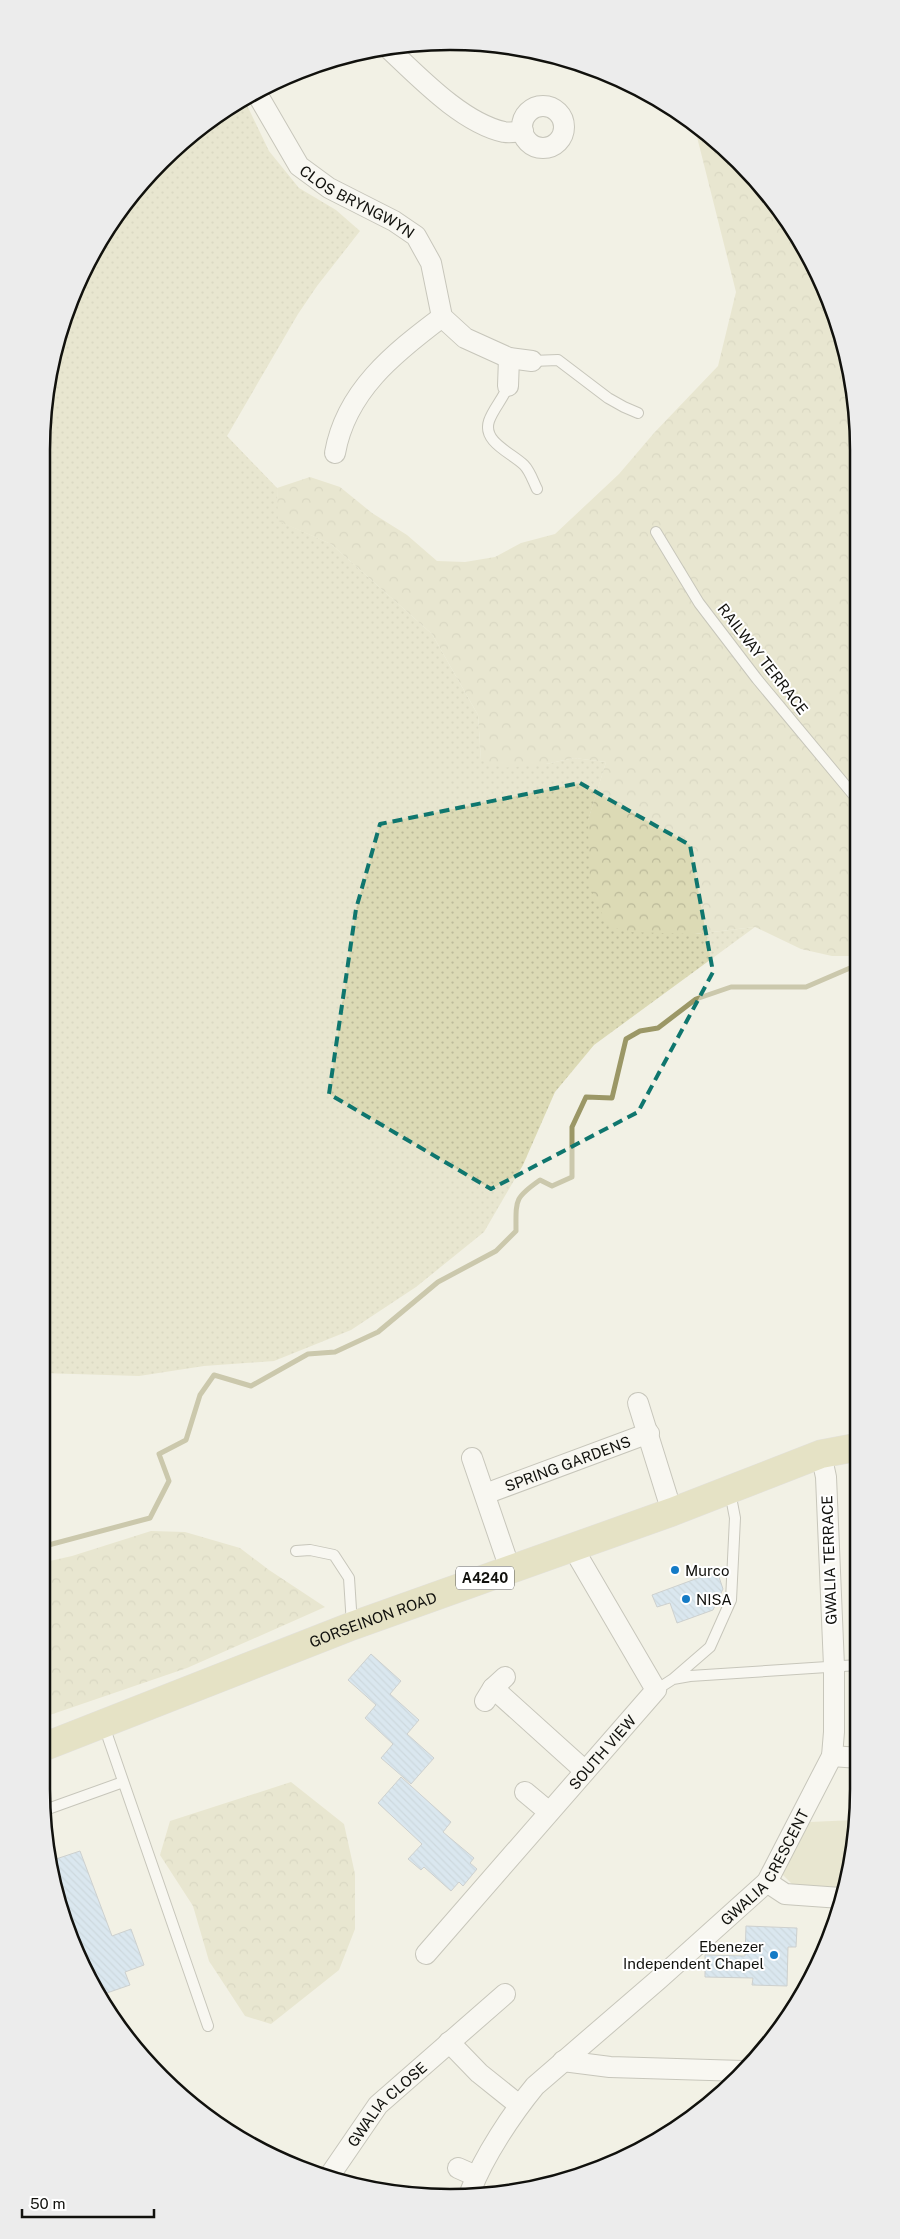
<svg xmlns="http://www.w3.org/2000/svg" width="900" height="2239" viewBox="0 0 900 2239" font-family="'Public Sans',sans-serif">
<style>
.grass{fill:url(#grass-dots)}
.forest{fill:url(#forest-crowns)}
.park{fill:#dcdab5}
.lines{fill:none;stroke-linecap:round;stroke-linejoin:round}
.stream{stroke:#9b9766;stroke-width:5}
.building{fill:url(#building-back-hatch);stroke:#a0a9b2}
.service-casing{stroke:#939387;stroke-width:12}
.minor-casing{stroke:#939387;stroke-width:22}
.primary-casing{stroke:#cfcfcf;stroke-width:29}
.service{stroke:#fff;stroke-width:10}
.minor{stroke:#fff;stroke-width:20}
.primary{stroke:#d6d19d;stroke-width:28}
.marked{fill:none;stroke:#0f766e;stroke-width:4;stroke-dasharray:10 6;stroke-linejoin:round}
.poi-dot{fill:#147bc6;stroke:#fff;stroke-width:2}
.labels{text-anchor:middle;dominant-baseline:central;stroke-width:4;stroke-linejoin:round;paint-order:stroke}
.shield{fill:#fff;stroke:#585856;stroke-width:1}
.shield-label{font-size:14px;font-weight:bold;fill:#11110d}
.street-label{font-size:15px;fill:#11110d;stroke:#fff}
.poi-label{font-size:15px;fill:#11110d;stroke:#fff;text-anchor:start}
.rim{fill:none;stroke:#11110d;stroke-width:2.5}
</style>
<defs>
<pattern id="grass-dots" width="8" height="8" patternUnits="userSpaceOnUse" patternTransform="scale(1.25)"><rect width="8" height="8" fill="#dcdab5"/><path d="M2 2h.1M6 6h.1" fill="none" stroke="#bcba9a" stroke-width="1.8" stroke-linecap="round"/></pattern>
<pattern id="forest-crowns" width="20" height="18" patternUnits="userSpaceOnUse" patternTransform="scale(1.25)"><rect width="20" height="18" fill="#dcdab5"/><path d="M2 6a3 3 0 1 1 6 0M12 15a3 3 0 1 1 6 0" fill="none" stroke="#bcba9a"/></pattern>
<pattern id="building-back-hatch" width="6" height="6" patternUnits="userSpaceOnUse" patternTransform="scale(1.25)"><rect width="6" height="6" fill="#bcdcfa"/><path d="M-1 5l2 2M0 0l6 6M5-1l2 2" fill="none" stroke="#a1bcd5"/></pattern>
</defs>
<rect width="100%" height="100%" fill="#f2f1e5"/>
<path class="grass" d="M244 99 269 151 299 188 336 210 360 231 317 286 298 314 227 436 277 488 279 521 331 544 432 634 478 715 481 760 546 764 574 758 606 762 588 821 695 934 755 927 594 1045 555 1092 523 1165 484 1232 416 1287 351 1330 274 1361 204 1366 139 1376 41 1373V450L63 319 96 246 143 181 201 126Z"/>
<path class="forest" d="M694 125 757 181 828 293 855 396 857 956H832L801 949 755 927 695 934 627 932 607 925 590 886 588 820 606 762 574 758 546 764 502 768 481 760 478 715 432 634 331 544 278 521 277 488 310 477 340 487 372 513 407 535 437 561 465 562 495 557 521 543 555 534 619 474 654 433 718 366 736 292Z
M151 1531 185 1532 240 1548 269 1570 325 1607 187 1668 41 1718V1563L72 1556Z
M291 1782 344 1824 355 1874V1929L339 1970 271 2024 245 2016 209 1961 193 1906 160 1855 170 1821Z"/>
<path class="park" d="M854 1820 843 1887 793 1885 782 1874 810 1822Z"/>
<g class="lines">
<path class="stream" d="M41 1547 150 1518 169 1481 159 1454 186 1440 200 1395 214 1375 251 1386 308 1354 335 1352 378 1332 438 1282 496 1251 516 1231C516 1200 514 1198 540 1180L552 1186 572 1177V1127L586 1097 612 1098 626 1039 640 1031 658 1028 696 999 731 987H806L857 965"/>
</g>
<path class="building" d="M717 1571 723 1589 713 1610 677 1623 670 1603 657 1607 652 1595Z
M371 1654 401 1681 390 1694 419 1720 407 1734 434 1758 411 1784 381 1758 393 1744 365 1718 376 1705 348 1680Z
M401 1777 451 1822 443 1832 474 1858 470 1863 477 1869 463 1886 459 1882 451 1891 424 1867 421 1870 408 1859 422 1844 378 1803Z
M80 1851 112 1936 131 1929 144 1965 125 1972 130 1985 98 1996 63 1921 53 1860Z
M746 1926 797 1928 796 1947H788L787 1986 752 1985 753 1978 705 1977V1955L745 1956Z"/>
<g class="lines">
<g class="service-casing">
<path id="service" d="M532 361 558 360 608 398 624 407 638 413
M508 386C503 399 493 409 489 421 482 442 512 453 524 465 530 471 533 481 537 489
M656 532 699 603 757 679 856 798
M296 1551 310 1550 334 1555 349 1578 352 1625
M673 1679 710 1647 731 1600 735 1518 730 1492
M656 1690 673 1679 690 1676 858 1665
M104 1726 208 2026
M45 1810 123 1782"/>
</g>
<g class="minor-casing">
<g id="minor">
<path d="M388 48C418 76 462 123 504 132 510 133 517 132 523 131"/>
<path id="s1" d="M256 92 299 166 329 188 394 221 416 236 431 263 442 317 465 338 509 358 532 361"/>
<circle cx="543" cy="127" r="21"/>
<path d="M508 386 509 358"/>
<path d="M335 453C346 391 394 353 442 317"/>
<path d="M638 1403 672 1512"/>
<path d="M472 1458 510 1569"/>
<path id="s2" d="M485 1494 649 1433"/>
<path d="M493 1688 585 1771"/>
<path d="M485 1701 493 1688 505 1677"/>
<path d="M832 1756 859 1758"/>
<path d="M525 1792 549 1812"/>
<path d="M767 1882 785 1894 841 1898"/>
<path id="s3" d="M426 1954 656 1690 573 1548"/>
<path d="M449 2042 479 2073 519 2105"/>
<path d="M563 2061 610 2067 743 2071"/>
<path d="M458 2168 476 2176"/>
<path id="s4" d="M328 2178 378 2105 505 1994"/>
<path id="s5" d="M471 2190C484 2156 512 2114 535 2086L659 1979 767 1882 832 1756 834 1732V1666L826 1477 821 1454"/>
</g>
</g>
<g class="primary-casing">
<g id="primary">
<path id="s6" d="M41 1748 352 1626 672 1512 821 1454 858 1447"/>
</g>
</g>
<use href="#service" class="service"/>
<use href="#minor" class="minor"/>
<use href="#primary" class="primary"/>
</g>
<path d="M0 0H900V2239H0ZM580 783 690 845 713 972 638 1112 491 1189 329 1094 356 909 380 824Z" fill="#f2f1e5" fill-opacity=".55" fill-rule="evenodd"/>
<path class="marked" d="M580 783 690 845 713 972 638 1112 491 1189 329 1094 356 909 380 824Z"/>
<g class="poi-dot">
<circle cx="675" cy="1570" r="5"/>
<circle cx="686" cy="1599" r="5"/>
<circle cx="774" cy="1955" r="5"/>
</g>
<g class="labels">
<rect class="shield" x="456" y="1566.5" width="58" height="23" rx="4"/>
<g class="shield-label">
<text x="485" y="1578">A4240</text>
</g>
<g class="street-label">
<text stroke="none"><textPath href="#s1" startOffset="154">CLOS BRYNGWYN</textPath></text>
<text transform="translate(763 659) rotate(52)">RAILWAY TERRACE</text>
<text stroke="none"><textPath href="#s2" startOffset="88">SPRING GARDENS</textPath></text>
<text transform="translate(829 1560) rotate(-92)">GWALIA TERRACE</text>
<text stroke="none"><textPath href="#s6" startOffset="356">GORSEINON ROAD</textPath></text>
<text stroke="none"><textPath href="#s3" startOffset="268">SOUTH VIEW</textPath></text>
<text stroke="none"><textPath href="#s5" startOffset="442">GWALIA CRESCENT</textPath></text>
<text stroke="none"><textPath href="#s4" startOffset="95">GWALIA CLOSE</textPath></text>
</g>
<g class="poi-label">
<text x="685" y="1570">Murco</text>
<text x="696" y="1599">NISA</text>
<text x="764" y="1946" text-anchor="end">Ebenezer<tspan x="764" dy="17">Independent Chapel</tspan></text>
</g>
</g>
<path d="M0 0H900V2239H0ZM450 50H450A400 400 0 0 1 850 450V1789A400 400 0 0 1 450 2189H450A400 400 0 0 1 50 1789V450A400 400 0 0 1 450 50Z" fill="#ececec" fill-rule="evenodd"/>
<path class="rim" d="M450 50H450A400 400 0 0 1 850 450V1789A400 400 0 0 1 450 2189H450A400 400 0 0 1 50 1789V450A400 400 0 0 1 450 50Z"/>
<path d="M22 2209v8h132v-8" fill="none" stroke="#11110d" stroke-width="2.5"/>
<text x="30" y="2209" font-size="15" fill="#11110d" stroke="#ffffff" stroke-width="4" paint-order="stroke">50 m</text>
</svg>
